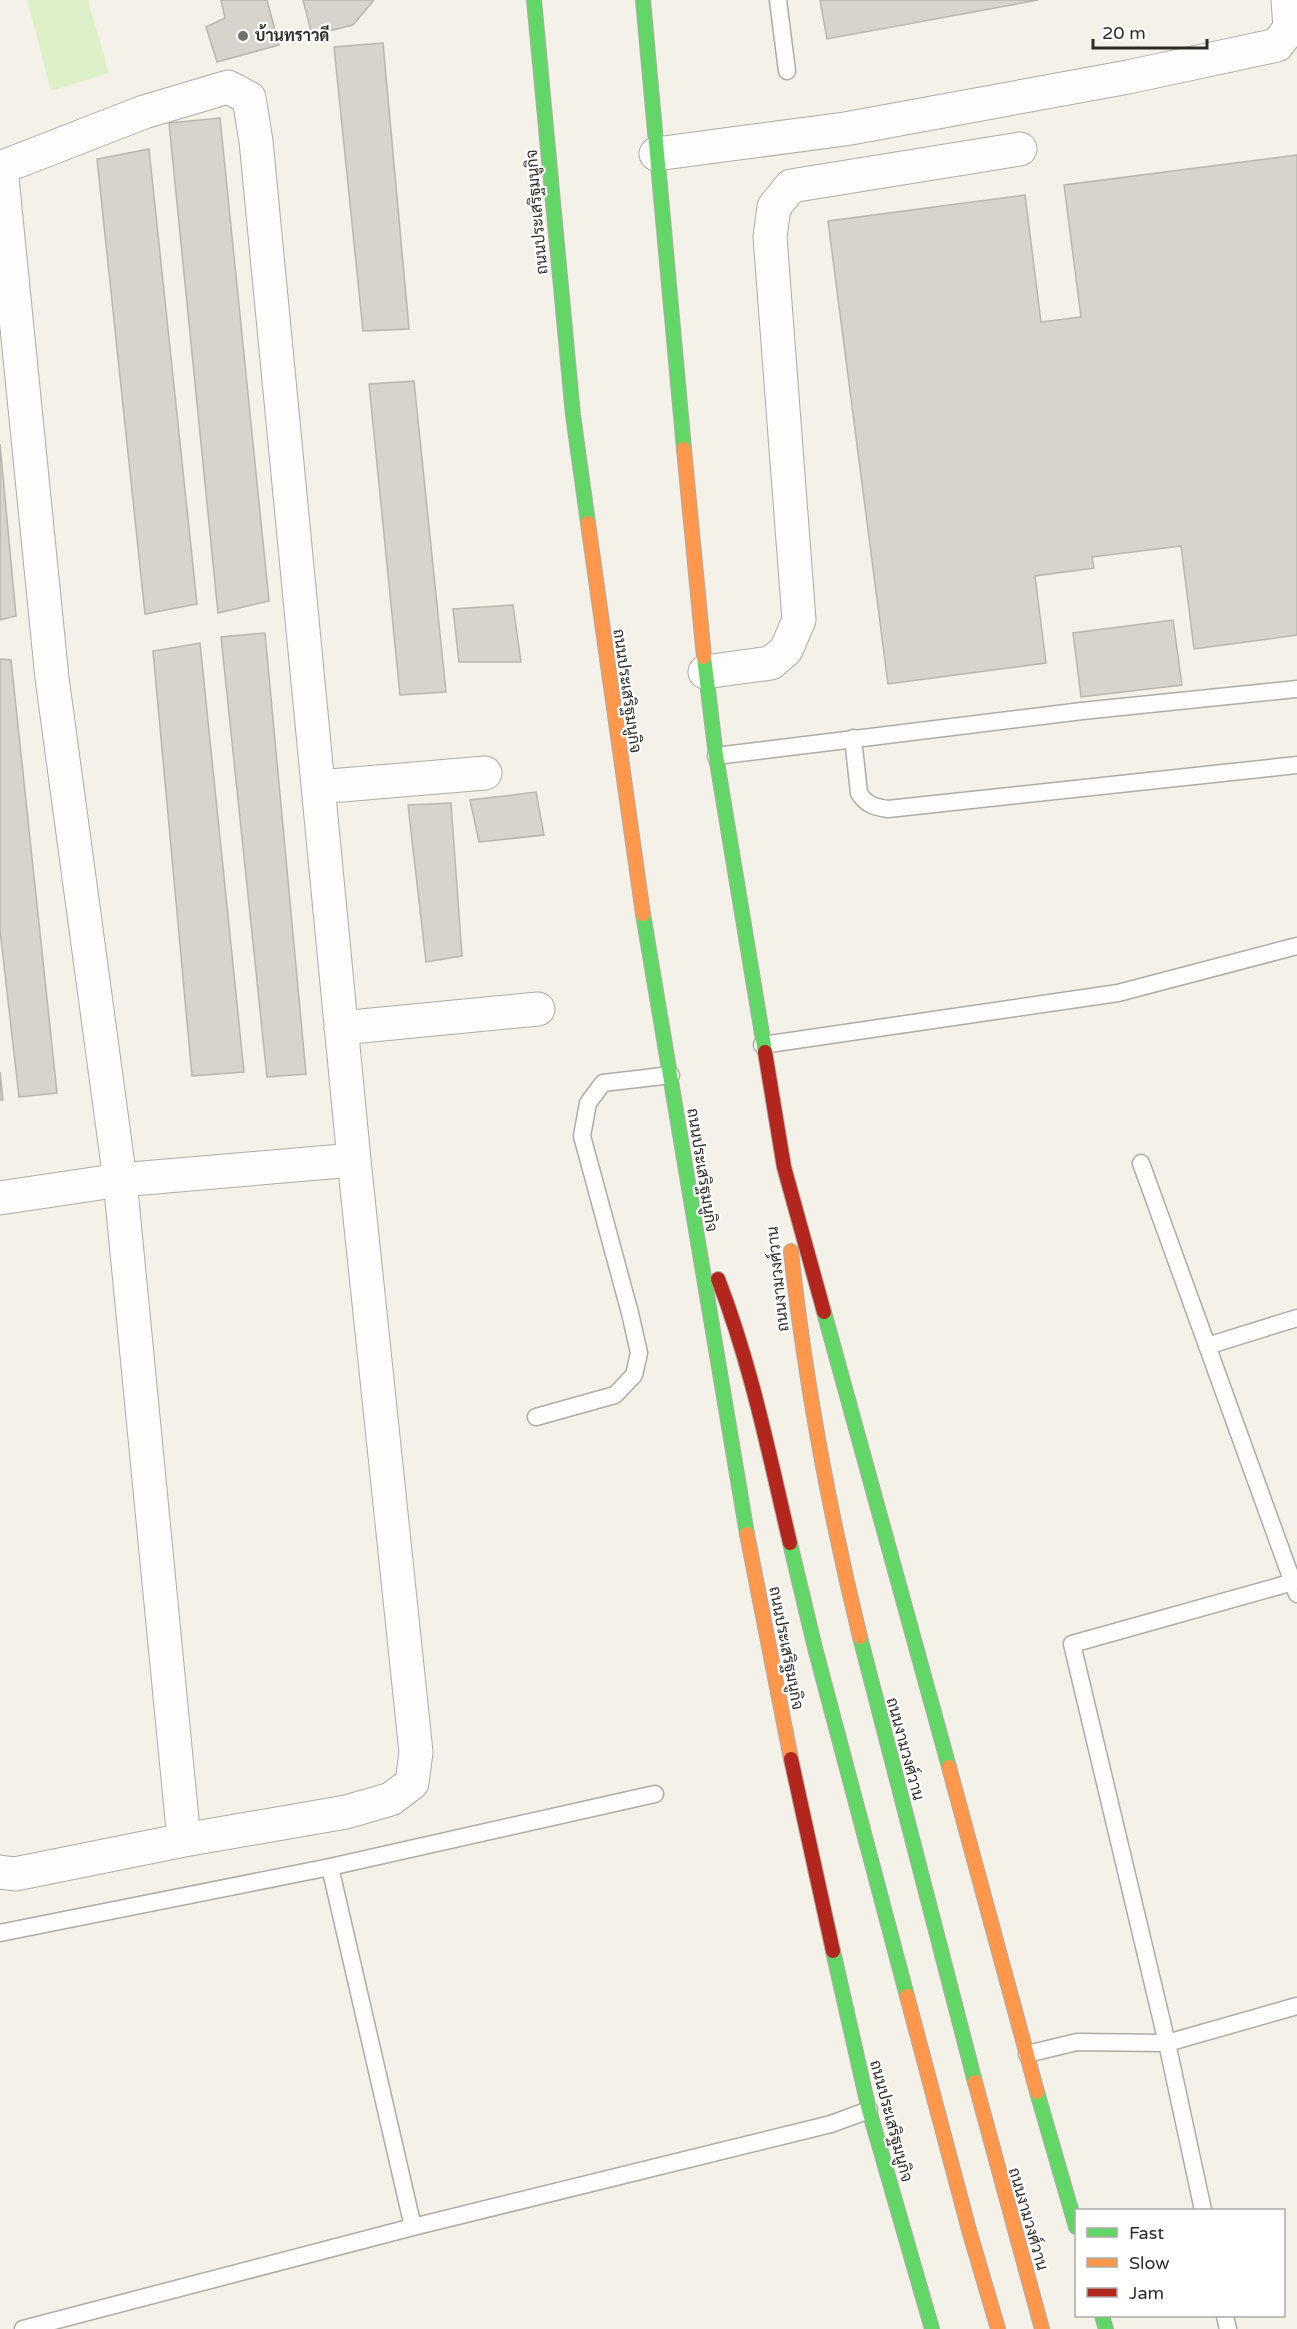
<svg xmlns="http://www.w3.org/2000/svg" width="1297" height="2329" viewBox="0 0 1297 2329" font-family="'Varela Round',Sarabun,sans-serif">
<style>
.green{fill:#def0c8}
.building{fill:#d7d4ce;stroke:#b8b6af;stroke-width:1.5}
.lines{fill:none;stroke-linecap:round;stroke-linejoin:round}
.lane-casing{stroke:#aeaca6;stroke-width:19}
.street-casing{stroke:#aeaca6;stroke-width:35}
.fast-casing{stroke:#aeaca6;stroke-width:16}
.slow-casing{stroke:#aeaca6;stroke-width:16}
.jam-casing{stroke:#aeaca6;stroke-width:16}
.lane{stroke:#fdfdfc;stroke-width:16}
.street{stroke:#fdfdfc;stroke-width:33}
.fast{stroke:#63d668;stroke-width:14}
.slow{stroke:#ff974d;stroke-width:14}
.jam{stroke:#b3261e;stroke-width:14}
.poi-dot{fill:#73716b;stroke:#fff;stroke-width:2}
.labels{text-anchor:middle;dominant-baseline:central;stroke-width:4.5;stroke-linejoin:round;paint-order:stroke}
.poi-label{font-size:16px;font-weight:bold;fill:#2e2c27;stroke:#fff;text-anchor:start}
.street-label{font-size:16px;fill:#2e2c27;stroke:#fff}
</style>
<rect width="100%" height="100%" fill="#f4f1e9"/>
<path class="green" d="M27 0H88L109 73 51 91Z"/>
<path class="building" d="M221 0H267L279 45 217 62 206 27 225 18Z
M303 0H374L353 25 312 35Z
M820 0H1038L827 39Z
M383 43 409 329 363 331 334 47Z
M220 118 269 601 218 613 169 123Z
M149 149 197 604 145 614 97 159Z
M1297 155V635L1194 649 1181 546 1092 557 1094 568 1035 576 1046 663 888 684 828 221 1025 195 1041 322 1081 317 1064 185Z
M414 381 446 692 400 695 369 384Z
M0 444 16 616 0 620Z
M513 605 521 662H459L453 609Z
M1173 620 1182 685 1081 697 1073 633Z
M265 633 306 1074 267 1077 221 637Z
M200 643 244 1072 192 1076 153 651Z
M0 659 11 660 57 1093 19 1097 0 930Z
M536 792 544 835 479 842 470 800Z
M451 803 462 956 426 962 408 805Z
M0 1072 3 1100H0Z"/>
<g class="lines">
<g class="lane-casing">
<path id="lane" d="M778 0 787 71
M853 738 859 793C866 805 875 807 888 809L1297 765
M716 756 1082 711 1297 689
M762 1045 1118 993 1297 946
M1141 1163 1297 1594
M1207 1346 1297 1318
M536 1417 615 1395 634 1375 639 1353 630 1313 582 1136 588 1103 603 1083 671 1075
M330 1867 413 2227 831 2124 869 2110
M0 1933 330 1867 655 1794
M1027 2054 1077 2042 1167 2043 1297 2006
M1203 2210 1167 2043 1072 1644 1297 1581
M1225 2316 1228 2329
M23 2329 413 2227"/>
</g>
<g class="street-casing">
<path id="street" d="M656 154 845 129 1128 77 1277 45 1290 28 1288 0
M0 168 144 112 228 87 249 98 256 141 354 1160 416 1752 412 1783 391 1799 346 1812 184 1840 15 1874 0 1872
M1 168 52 678 120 1180 184 1840
M705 672 771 663 786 650 799 620 770 237 774 207 791 186 1020 149
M318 787 485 773
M341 1028 538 1009
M0 1198 120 1180 354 1160"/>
</g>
<g class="fast-casing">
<path id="fast" d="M534 0 573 415 588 523
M643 0 684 449
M704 657 716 756 765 1052
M643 914 747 1534
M824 1312 949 1767
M790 1543 815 1648 907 1996
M860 1637 975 2082
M833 1951 869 2110 932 2329
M1037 2092 1076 2227
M1102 2316 1106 2329"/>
</g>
<g class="slow-casing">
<path id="slow" d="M684 449 704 657
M588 523 643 914
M791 1251C805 1381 829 1510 860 1637
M747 1534 791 1759
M949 1767 1037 2092
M907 1996 969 2230 998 2329
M975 2082 1042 2329"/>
</g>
<g class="jam-casing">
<path id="jam" d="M765 1052 784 1167 824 1312
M718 1279C751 1364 769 1454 790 1543
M791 1759 833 1951"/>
</g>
<use href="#lane" class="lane"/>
<use href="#street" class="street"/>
<use href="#fast" class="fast"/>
<use href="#slow" class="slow"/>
<use href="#jam" class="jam"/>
</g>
<circle class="poi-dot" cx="243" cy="36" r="6"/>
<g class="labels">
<g class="poi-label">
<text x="255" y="36">บ้านทราวดี</text>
</g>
<g class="street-label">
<text transform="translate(537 212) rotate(-95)">ถนนประเสริฐมนูกิจ</text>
<text transform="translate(627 691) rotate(82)">ถนนประเสริฐมนูกิจ</text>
<text transform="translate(702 1170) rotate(81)">ถนนประเสริฐมนูกิจ</text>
<text transform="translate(778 1279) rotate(-96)">ถนนงามวงศ์วาน</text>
<text transform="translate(786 1648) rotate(79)">ถนนประเสริฐมนูกิจ</text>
<text transform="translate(905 1749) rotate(75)">ถนนงามวงศ์วาน</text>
<text transform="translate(891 2121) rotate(75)">ถนนประเสริฐมนูกิจ</text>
<text transform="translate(1028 2219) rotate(74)">ถนนงามวงศ์วาน</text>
</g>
</g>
<rect x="1075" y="2209" width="210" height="108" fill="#ffffff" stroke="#ababa9" stroke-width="1.5"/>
<rect x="1087" y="2228" width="30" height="9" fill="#63d668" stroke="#ababa9" stroke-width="1.5"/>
<text x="1129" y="2239" font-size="18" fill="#2e2c27">Fast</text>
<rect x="1087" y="2258" width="30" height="9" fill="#ff974d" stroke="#ababa9" stroke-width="1.5"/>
<text x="1129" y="2269" font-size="18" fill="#2e2c27">Slow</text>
<rect x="1087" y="2288" width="30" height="9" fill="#b3261e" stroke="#ababa9" stroke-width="1.5"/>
<text x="1129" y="2299" font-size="18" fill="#2e2c27">Jam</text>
<path d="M1093 39v9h114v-9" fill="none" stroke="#2e2c27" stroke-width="3"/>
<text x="1102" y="39" font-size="18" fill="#2e2c27" stroke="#ffffff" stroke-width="4.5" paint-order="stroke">20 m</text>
</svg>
